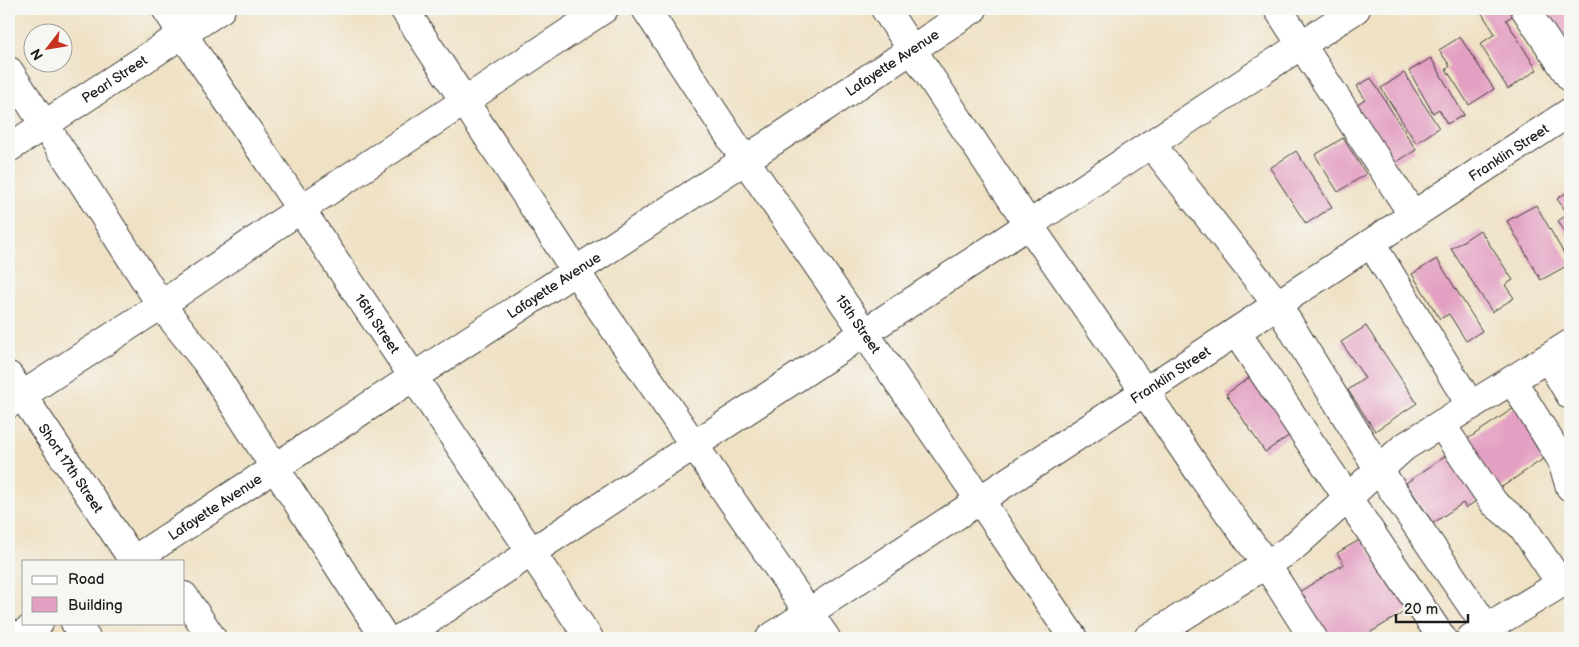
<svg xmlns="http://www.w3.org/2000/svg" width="1579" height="647" viewBox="0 0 1579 647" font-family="'Balsamiq Sans',sans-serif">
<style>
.building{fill:#e3a0c2}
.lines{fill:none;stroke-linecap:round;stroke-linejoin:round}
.minor-casing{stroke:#3c3a35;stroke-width:30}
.major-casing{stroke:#3c3a35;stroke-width:30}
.minor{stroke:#fff;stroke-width:28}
.major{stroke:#fff;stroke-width:28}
.labels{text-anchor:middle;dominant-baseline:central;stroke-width:5;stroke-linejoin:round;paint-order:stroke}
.street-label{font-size:14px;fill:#1c1c1c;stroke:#f6f6f2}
</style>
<rect width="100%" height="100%" fill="#f6f6f2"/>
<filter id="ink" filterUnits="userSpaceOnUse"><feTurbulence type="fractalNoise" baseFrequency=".02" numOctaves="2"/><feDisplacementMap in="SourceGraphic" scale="10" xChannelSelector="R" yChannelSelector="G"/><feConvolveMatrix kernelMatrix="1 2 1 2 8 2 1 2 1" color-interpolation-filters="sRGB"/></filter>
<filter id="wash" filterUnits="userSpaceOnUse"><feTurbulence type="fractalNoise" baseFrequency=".0096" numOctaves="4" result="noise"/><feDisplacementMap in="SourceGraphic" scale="20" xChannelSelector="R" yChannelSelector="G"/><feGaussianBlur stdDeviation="1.12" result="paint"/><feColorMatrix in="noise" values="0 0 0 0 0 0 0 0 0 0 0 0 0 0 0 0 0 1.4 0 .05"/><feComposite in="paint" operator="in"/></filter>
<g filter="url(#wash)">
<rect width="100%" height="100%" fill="#efe1c4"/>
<g id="blocks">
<path class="building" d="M1485 9H1517L1519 12 1506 20 1537 70 1508 89 1480 44 1495 34 1481 12Z
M1534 9H1568L1570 13V45L1558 52Z
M1460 37 1494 89 1469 105 1446 69 1450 66 1439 50Z
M1431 58 1464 115 1447 124 1439 109 1433 113 1409 71Z
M1404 73 1439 128 1416 143 1381 88Z
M1371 78 1416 150 1395 163 1382 143 1374 148 1350 109 1365 99 1357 86Z
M1343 138 1366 174 1338 192 1315 155Z
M1296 151 1332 207 1306 224 1270 168Z
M1570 190V240L1558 221 1568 214 1557 199Z
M1536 205 1570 264 1541 280 1507 221Z
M1480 230 1513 280 1505 285 1514 298 1492 312 1451 249Z
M1437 259 1482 331 1466 341 1449 314 1440 319 1412 274Z
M1366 326 1417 403 1375 431 1348 390 1365 378 1341 342Z
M1253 375 1293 433 1265 452 1226 394Z
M1517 406 1549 455 1493 493 1460 444Z
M1450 453 1480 498 1466 508 1463 503 1433 523 1406 483Z
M1361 539 1411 608 1361 638H1327L1299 592 1344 564 1337 553Z"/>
</g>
</g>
<g filter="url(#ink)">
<use href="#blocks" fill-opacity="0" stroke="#3c3a35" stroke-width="1"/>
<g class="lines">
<g class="minor-casing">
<g id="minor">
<path id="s1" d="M166 9 589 638"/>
<path d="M404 9 594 299 826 638"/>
<path id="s2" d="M646 9 745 160 980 500 1073 638"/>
<path d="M885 9 1029 225 1145 392 1204 479 1266 564 1313 638"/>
<path d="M1278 9 1413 215"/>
<path d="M1525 9 1570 77"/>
<path d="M9 71 81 180 161 305 208 364 385 638"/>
<path d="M1151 144 1277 304 1379 470 1487 628"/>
<path id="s3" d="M9 148 221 9"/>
<path d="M1371 243 1471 406"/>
<path d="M1236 332 1442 638"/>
<path d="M1548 358 1570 395"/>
<path id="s4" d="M9 376 133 560"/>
<path d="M1512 380 1561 459 1570 487"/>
<path d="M9 404 161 305 280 223 604 9"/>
<path d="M1441 424 1494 503 1522 526 1561 584"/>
<path id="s5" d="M132 561 745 160 973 9"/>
<path d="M184 596 212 638"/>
<path d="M75 623 86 638"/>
<path d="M16 638 39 623"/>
<path d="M401 638 1356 9"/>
<path id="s6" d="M770 638 1570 112"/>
<path d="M1148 638 1291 549 1404 447 1570 344"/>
</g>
</g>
<g class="major-casing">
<path id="major" d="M1471 638 1570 578"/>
</g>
<use href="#minor" class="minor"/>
<use href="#major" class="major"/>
</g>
</g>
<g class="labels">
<g class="street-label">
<text stroke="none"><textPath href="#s5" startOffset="909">Lafayette Avenue</textPath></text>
<text stroke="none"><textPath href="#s3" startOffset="126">Pearl Street</textPath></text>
<text stroke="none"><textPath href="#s6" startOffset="884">Franklin Street</textPath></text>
<text stroke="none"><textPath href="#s5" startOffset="504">Lafayette Avenue</textPath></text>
<text stroke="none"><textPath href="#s1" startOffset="379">16th Street</textPath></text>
<text stroke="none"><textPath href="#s2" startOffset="380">15th Street</textPath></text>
<text stroke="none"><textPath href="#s6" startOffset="479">Franklin Street</textPath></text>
<text stroke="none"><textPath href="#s4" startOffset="111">Short 17th Street</textPath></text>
<text stroke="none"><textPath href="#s5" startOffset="99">Lafayette Avenue</textPath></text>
</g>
</g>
<rect width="1579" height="647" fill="none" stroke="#f6f6f2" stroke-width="30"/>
<rect x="22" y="560" width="162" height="65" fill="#f6f6f2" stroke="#9f9f9c"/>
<rect x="32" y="576" width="25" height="8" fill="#ffffff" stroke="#9f9f9c"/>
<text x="68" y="584" font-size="15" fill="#1c1c1c">Road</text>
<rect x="32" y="597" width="25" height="15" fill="#e3a0c2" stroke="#9f9f9c"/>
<text x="68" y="610" font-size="15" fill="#1c1c1c">Building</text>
<g transform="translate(48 48) rotate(239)"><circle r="24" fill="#f6f6f2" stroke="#9f9f9c"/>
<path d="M0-4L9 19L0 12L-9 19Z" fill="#c8321e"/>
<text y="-8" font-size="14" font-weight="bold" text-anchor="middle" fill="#1c1c1c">N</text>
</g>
<path d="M1396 614v8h72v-8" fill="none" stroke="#1c1c1c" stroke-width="2.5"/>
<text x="1404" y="614" font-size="15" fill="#1c1c1c" stroke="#f6f6f2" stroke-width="4" paint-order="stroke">20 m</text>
</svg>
